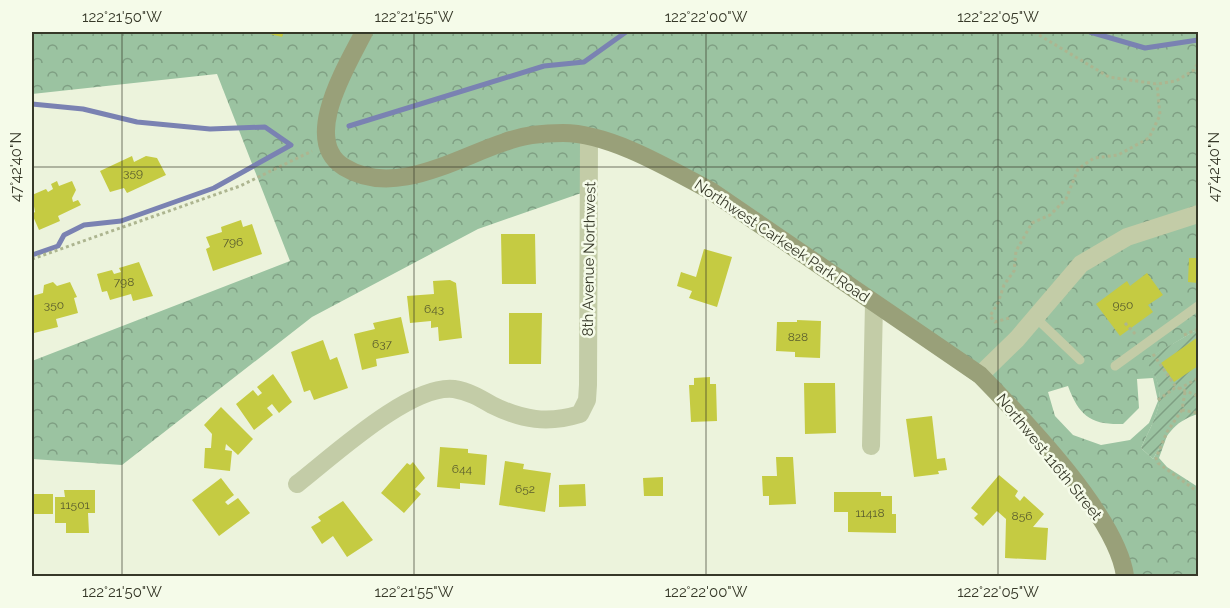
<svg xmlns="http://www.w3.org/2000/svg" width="1230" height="608" viewBox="0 0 1230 608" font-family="Raleway,sans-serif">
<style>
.forest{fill:url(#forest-crowns);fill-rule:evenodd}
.garden{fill:url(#garden-furrows)}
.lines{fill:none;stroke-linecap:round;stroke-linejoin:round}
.stream{stroke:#7a82b2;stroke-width:5}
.building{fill:#c5cb42}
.path{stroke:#adb590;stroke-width:3;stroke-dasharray:3 3;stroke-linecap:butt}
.lane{stroke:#c3cca7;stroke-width:9}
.street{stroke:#c3cca7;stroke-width:18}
.secondary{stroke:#99a079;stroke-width:18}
.ticks{fill:none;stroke:#363828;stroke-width:1.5;stroke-opacity:0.45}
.labels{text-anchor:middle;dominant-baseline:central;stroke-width:5;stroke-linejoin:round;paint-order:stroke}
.number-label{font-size:12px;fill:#5a5d2e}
.street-label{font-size:15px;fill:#363828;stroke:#f5fbe9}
.neatline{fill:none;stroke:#363828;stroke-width:2}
.ticks-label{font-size:15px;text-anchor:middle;fill:#363828}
</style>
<defs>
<pattern id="forest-crowns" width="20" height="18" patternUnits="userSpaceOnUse" patternTransform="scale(1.5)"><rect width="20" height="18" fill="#9bc3a1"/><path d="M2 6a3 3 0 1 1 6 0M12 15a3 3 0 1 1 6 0" fill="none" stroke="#7f9f83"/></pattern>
<pattern id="garden-furrows" width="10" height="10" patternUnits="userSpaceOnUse" patternTransform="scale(1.5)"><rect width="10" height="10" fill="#9bc3a1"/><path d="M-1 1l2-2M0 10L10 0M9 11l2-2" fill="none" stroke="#7f9f83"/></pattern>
</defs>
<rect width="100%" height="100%" fill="#ecf3dc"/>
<path class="forest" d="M32 32H1198V329L1146 360C1171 396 1157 413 1141 448L1153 459 1168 433 1159 458 1167 467 1198 487V576H1125L1115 545 1016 412 711 191 590 138V190L478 229 312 317 122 465 32 459V361L290 261 217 74 32 94ZM1153 378 1158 401 1149 423 1130 440 1101 445 1073 435 1055 416 1048 392 1068 386C1079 416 1091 425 1123 424L1139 408 1137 379Z"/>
<path class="garden" d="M1198 329V414C1172 422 1167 436 1153 459L1141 448C1157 413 1171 395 1145 360Z"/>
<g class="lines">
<path class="stream" d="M1090 32 1145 48 1198 40
M32 104 83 109 137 122 210 129 265 127 291 145 214 188 121 221 84 225 64 235 58 246 32 255
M349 126 544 66 584 62 626 32"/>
</g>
<path class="building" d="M262 32H284L282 37Z
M132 156 134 162 146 156 157 158 166 175 127 193 124 188 110 192 100 171Z
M57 181 59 186 72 181 76 190 72 198 73 202 78 200 81 205 58 216 60 221 39 230 32 214 35 212 32 195 46 189 48 192 53 189 51 184Z
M241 220 243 227 252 224 262 254 213 271 206 249 210 247 206 237 222 232 221 227Z
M501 234H535L536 284H502Z
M704 249 732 257 717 307 689 298 692 291 677 286 681 272 696 277Z
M1189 258H1198V283L1188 282Z
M139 262 153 296 133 301 131 294 110 300 107 291 102 292 97 274 112 270 114 274 121 272 119 268Z
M1147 273 1163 295 1148 305 1153 312 1120 336 1096 304 1127 281 1130 286Z
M450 280 456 283 462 338 439 341 438 327 431 328V321L410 323 407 296 434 294 433 281Z
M53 282 57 286 70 282 77 297 74 298 78 313 56 319 58 327 34 333 32 296 43 293 44 285Z
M509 313H542L541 364H509Z
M401 317 409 353 376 359 377 366 362 370 354 334 375 329 373 323Z
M797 320 821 321 820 358 795 357V352L776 351 777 322H797Z
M1198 337V366L1174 382 1161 363Z
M323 340 330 360 337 357 348 388 314 400 310 390 304 392 291 352Z
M273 374 292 402 279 413 272 404 267 408 273 415 254 430 236 404 253 390 258 396 262 393 257 387Z
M710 377V384H716L717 421 691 422 689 385H694V378Z
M804 383H835L836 433 805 434Z
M221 407 253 439 238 455 226 444 225 450 232 451 230 471 204 468 205 448H211L212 434 204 425Z
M932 416 937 459 945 458 947 470 938 471 939 474 914 477 906 419Z
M440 447 468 449V453L487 455 485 485 460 483V489L437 487Z
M776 457H793L796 504 769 505V496H763L762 476H777Z
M505 461 524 464 523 469 551 473 545 512 499 505Z
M413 462 425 478 415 489 421 494 404 513 381 493 407 463 410 465Z
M999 475 1018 491 1015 496 1020 501 1024 496 1044 514 1033 527 1048 528 1046 560 1005 558 1006 519 997 511 983 526 974 518 978 514 971 508Z
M663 477V496H644L643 478Z
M221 478 234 495 225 502 228 505 238 498 250 513 219 536 192 500Z
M585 484 586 506 559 507V485Z
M64 490H95V513H88L89 533H66V523H55V497H65Z
M834 492H881V496H892V514H896V533L848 532V512H834Z
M32 494H53V514H33Z
M343 501 373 540 347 557 333 536 322 544 311 527 321 521 318 517Z"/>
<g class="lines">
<path class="path" d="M1034 32 1109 77 1157 84 1176 81 1194 70 1198 63
M32 259 240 186 312 151
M1009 318 995 322 990 316 998 303 1004 285 1014 271 1016 251 1032 223 1050 215 1066 199 1078 169 1094 158 1118 155 1149 138 1160 115 1157 84
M1125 323 1137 336
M1184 335 1198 329
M1153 354 1176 387 1198 396
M1179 389 1198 378
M1185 392 1182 410 1198 413
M1158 400 1176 387
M1182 410 1167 432 1156 458 1158 463 1198 492"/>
<path class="lane" d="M1036 318 1080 360
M1115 366 1198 306"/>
<path class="street" d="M980 375 1017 339 1081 264 1127 237 1198 214
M871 446 874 303
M297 484C332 457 410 384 454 389 468 391 480 398 492 405 522 420 548 424 580 414L587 400 588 385 589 137"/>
<path class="secondary" d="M364 32C348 64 300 140 344 167 394 198 456 158 505 142 523 135 544 133 563 133 610 133 670 169 711 191L980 375C1023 419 1117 516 1125 576"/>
</g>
<path class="ticks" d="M122 32V576M414 32V576M706 32V576M998 32V576M32 167H1198"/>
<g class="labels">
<g class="number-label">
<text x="133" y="173">359</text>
<text x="233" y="242">796</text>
<text x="124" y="282">798</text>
<text x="54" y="305">350</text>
<text x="1123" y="305">950</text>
<text x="434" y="309">643</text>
<text x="798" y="337">828</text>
<text x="382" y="344">637</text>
<text x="462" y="469">644</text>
<text x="525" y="489">652</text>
<text x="75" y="505">11501</text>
<text x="870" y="513">11418</text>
<text x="1022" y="516">856</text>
</g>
<g class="street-label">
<text transform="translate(782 241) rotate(34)">Northwest Carkeek Park Road</text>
<text transform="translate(589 259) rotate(-89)">8th Avenue Northwest</text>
<text transform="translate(1049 457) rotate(51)">Northwest 116th Street</text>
</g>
</g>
<rect width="1230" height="608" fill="none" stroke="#f5fbe9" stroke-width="66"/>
<rect x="33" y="33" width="1164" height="542" class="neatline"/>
<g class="ticks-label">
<text x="122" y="22">122°21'50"W</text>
<text x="414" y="22">122°21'55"W</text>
<text x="706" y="22">122°22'00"W</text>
<text x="998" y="22">122°22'05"W</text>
<text transform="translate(1214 167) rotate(-90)" y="5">47°42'40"N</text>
<text transform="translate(16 167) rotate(-90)" y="5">47°42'40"N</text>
<text x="122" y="597">122°21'50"W</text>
<text x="414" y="597">122°21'55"W</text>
<text x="706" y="597">122°22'00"W</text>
<text x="998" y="597">122°22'05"W</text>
</g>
</svg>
